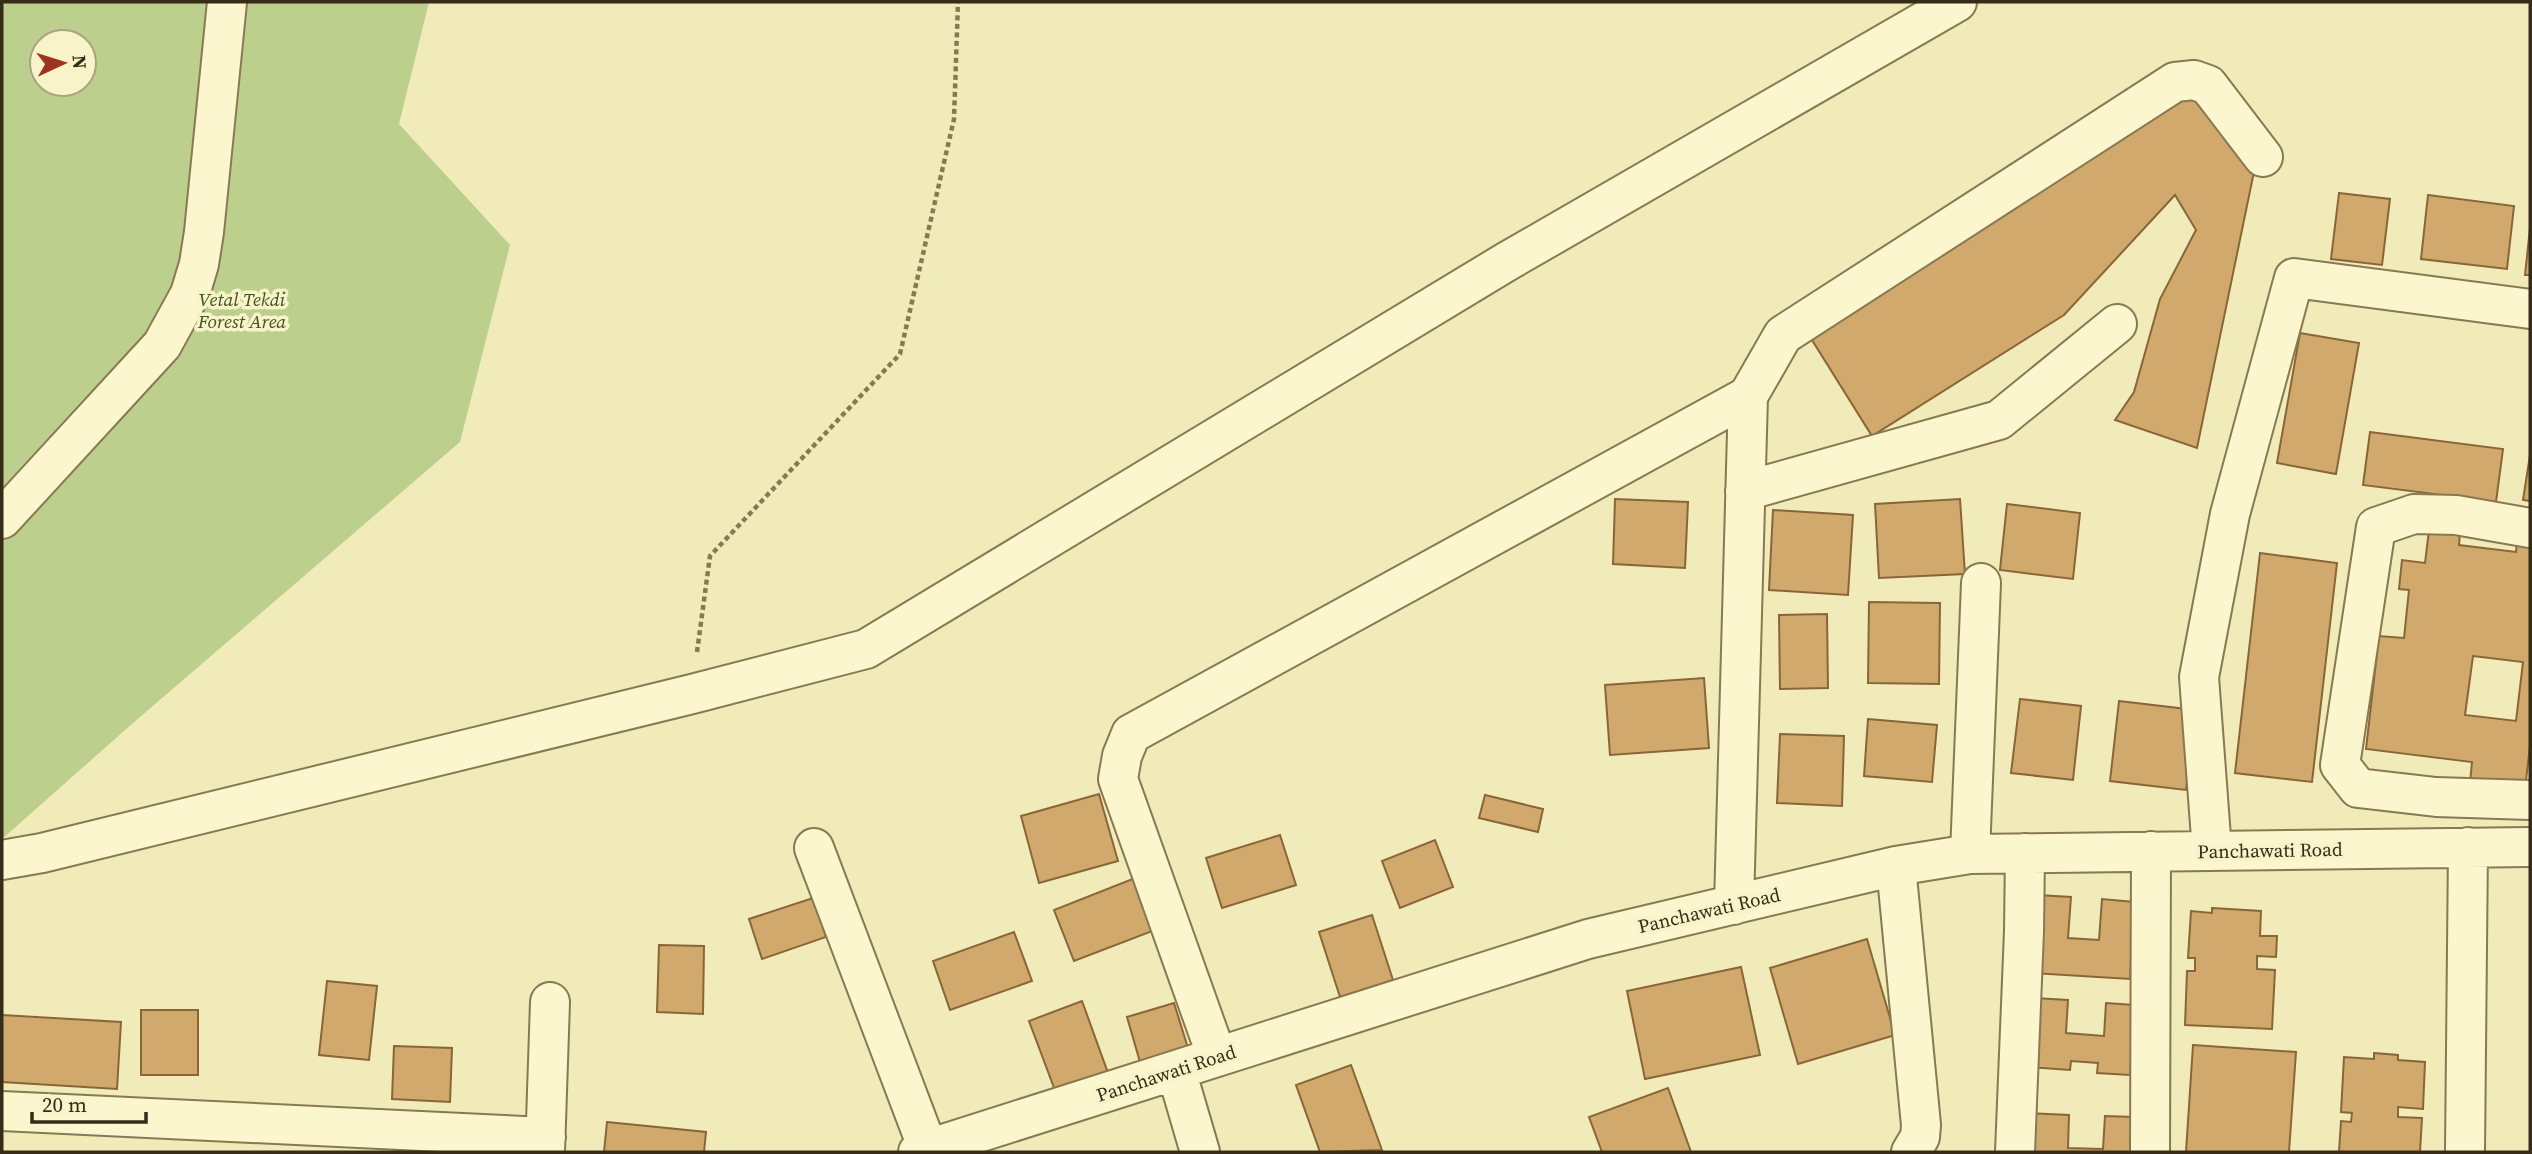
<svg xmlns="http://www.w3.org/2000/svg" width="2532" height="1154" viewBox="0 0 2532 1154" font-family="'Source Serif 4',serif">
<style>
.green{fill:#bccf8d;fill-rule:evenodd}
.building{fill:#d2a96c;stroke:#896637;stroke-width:2;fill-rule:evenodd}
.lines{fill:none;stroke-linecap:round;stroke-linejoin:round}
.minor-casing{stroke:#887953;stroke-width:42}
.path{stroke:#887953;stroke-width:4.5;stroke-dasharray:5 3.5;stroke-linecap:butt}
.minor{stroke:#fbf6cd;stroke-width:38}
.labels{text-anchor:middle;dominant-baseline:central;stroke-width:7;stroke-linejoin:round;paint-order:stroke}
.park-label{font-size:19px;font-style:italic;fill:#3d541e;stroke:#f8f3c9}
.street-label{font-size:19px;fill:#362c19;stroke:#f8f3c9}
</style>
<rect width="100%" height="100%" fill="#f1eab9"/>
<path class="green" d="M2 2H429L399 124 510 245 460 442 133 723 2 839ZM42 42H84V84H42Z"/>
<path class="building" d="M2199 90 2256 162 2197 448 2115 420 2134 392 2160 299 2196 230 2175 195 2064 315 1872 436 1807 332Z
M2339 193 2390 199 2382 265 2331 259Z
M2428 195 2514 206 2507 269 2421 259Z
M2530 228V275H2525Z
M2300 333 2359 343 2336 474 2277 463Z
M2370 432 2503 449 2496 502 2363 485Z
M2530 455V501L2523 500Z
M1615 499 1688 502 1685 568 1613 564Z
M1960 499 1965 574 1879 578 1875 504Z
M2007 504 2080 513 2073 579 2000 570Z
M1773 510 1853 515 1848 595 1769 590Z
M2429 530 2460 533 2459 545 2516 552 2517 542 2530 544V746L2525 789 2470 783 2472 762 2366 749 2379 636 2404 638 2409 590 2399 589 2402 560 2425 563ZM2473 656 2523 662 2516 721 2465 715Z
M2260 553 2337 563 2312 782 2235 773Z
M1869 602 1940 603 1939 684 1868 683Z
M1827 614 1828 688 1780 689 1779 615Z
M1704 678 1709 748 1610 755 1605 685Z
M2020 699 2081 706 2073 780 2011 773Z
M2119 701 2195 710 2186 790 2110 781Z
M1868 719 1937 725 1932 782 1864 776Z
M1780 734 1844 736 1842 806 1777 803Z
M1099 794 1118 861 1039 883 1021 816Z
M1485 795 1543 809 1538 832 1479 818Z
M1280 835 1296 885 1222 908 1206 858Z
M1435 840 1453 887 1400 908 1382 861Z
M1135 878 1155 930 1074 961 1054 910Z
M2037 895 2071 897 2068 938 2099 940 2102 899 2134 902 2130 979 2032 973Z
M813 898 826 937 762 959 749 919Z
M2212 908 2261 911 2260 936H2277L2276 957 2257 956V969L2275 970 2272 1029 2185 1025 2187 971H2195V958H2188L2191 911 2212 913Z
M1372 915 1393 980 1340 997 1319 932Z
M1014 932 1032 981 950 1010 933 961Z
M1867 939 1895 1035 1798 1064 1770 968Z
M659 945 704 946 703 1014 657 1012Z
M1741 967 1760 1055 1645 1079 1627 991Z
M327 981 377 986 369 1060 319 1055Z
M2034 998 2068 1000 2066 1033 2104 1036 2106 1003 2135 1005 2130 1075 2097 1073 2098 1063 2071 1061 2070 1070 2029 1067Z
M1082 1001 1108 1073 1056 1093 1029 1021Z
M1174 1003 1188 1048 1140 1062 1127 1017Z
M141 1010H198V1075H141Z
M2 1015 121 1022 117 1089 2 1082Z
M2193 1045 2296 1052 2289 1152H2186Z
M394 1046 452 1048 450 1102 392 1099Z
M2374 1053 2398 1055V1060L2425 1062 2423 1109 2398 1107V1117L2422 1118 2420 1152H2339L2341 1121 2351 1122 2352 1113 2341 1112 2344 1057 2374 1059Z
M1351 1065 1382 1150 1320 1152 1296 1085Z
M1668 1088 1691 1152H1602L1589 1117Z
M2027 1113 2069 1115 2068 1148 2103 1149 2105 1116 2135 1117 2134 1152H2026Z
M607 1122 706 1132 704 1152H604Z"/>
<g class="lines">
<g class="minor-casing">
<path id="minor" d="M1745 491 1999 420 2117 324
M2 519 162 345 190 294 199 264 204 232 227 2
M2530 528 2456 515 2414 514 2376 527 2340 765 2358 788 2436 797 2530 800
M814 848 928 1149
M2212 851 2199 677 2230 514 2294 278 2530 309
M1970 854 1981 583
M2 860 42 853 692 694 866 649 1506 262 1957 2
M1896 866 1921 1125 1920 1137 1911 1152
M1734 905 1748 396 1783 335 2175 82 2194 80 2208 85 2263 157
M1217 1057 1118 779 1122 756 1131 734 1748 396
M1176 1070 1200 1152
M2 1111 546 1137
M545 1152 550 1002
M918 1152 1588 939 1896 866 1970 854 2530 847
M2015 1152 2024 931 2025 853
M2150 1152 2151 851
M2465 1152 2468 847"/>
</g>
<path class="path" d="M697 652 710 556 900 354 954 119 958 2"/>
<use href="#minor" class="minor"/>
</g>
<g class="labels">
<g class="park-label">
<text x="242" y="299">Vetal Tekdi<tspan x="242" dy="22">Forest Area</tspan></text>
</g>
<g class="street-label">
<text transform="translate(2270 850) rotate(-1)">Panchawati Road</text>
<text transform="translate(1709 910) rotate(-13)">Panchawati Road</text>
<text transform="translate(1166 1073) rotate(-18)">Panchawati Road</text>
</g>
</g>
<rect width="2532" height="1154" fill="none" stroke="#362c19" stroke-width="7"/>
<g transform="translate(63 63) rotate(86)"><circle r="33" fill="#f8f3c9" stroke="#aaa383" stroke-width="2"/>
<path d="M0-5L12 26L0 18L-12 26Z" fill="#9c341f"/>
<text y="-10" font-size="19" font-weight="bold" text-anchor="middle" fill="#362c19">N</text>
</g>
<path d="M32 1112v10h114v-10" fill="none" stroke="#362c19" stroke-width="3.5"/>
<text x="42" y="1112" font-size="21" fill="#362c19" stroke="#f8f3c9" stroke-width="5" paint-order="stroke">20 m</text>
</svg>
